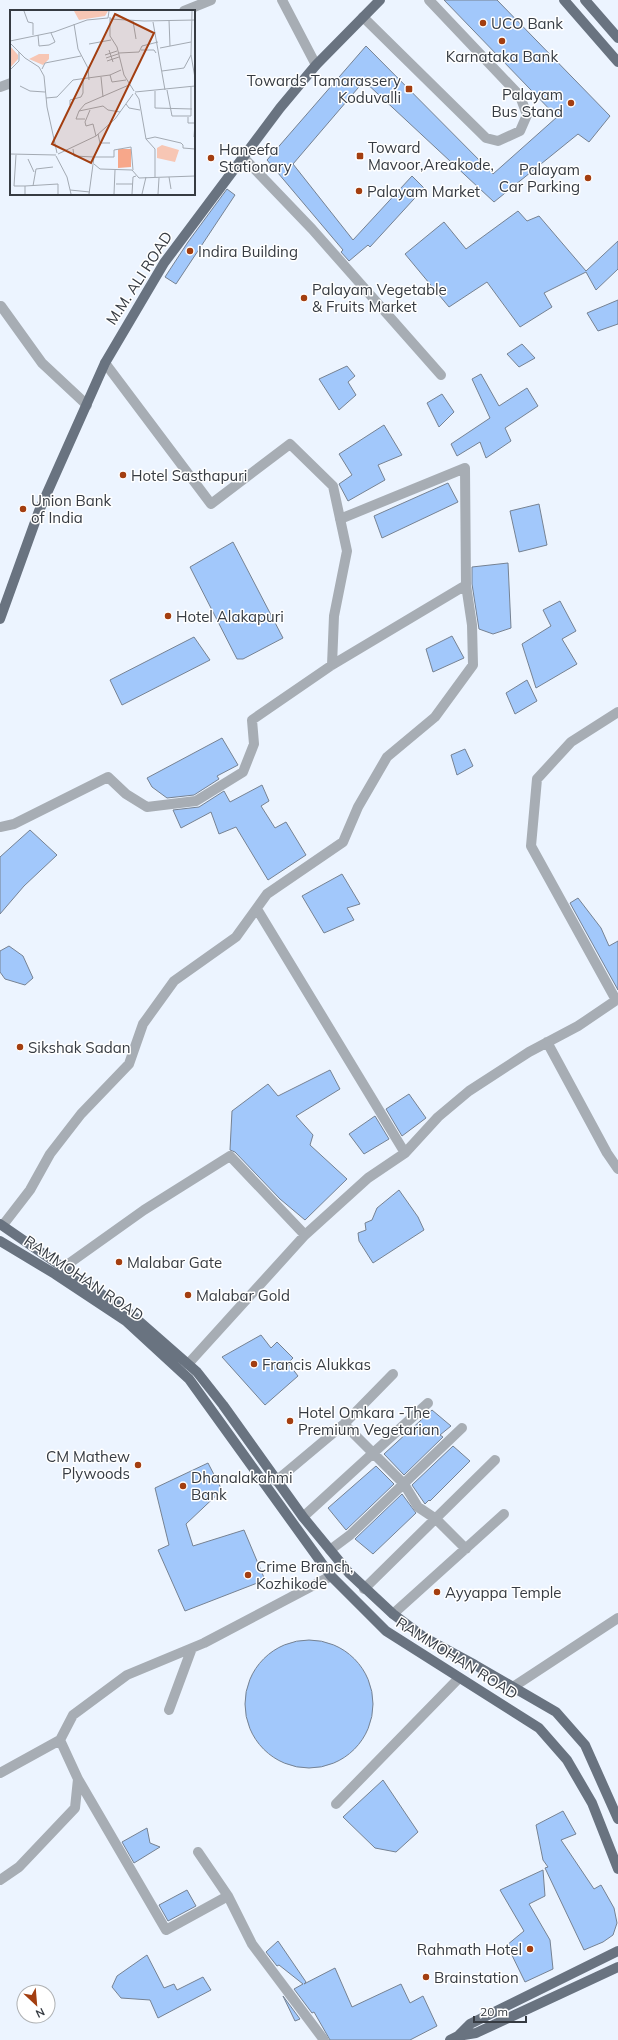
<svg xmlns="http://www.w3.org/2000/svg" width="618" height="2040" viewBox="0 0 618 2040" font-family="Mulish,sans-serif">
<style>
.building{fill:#a2c8fb;stroke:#768292}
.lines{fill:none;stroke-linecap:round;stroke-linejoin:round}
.minor{stroke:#a7adb4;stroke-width:10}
.major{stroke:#697380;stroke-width:10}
.poi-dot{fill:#a33e10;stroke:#fff;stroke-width:1.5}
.labels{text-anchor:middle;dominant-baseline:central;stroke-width:3;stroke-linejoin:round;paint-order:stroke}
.poi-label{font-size:15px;fill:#363b42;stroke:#fff;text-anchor:start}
.street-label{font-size:15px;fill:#363b42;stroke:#fff}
.inset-road{fill:none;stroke:#a3aab3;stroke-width:1}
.view{fill:#a33e10;fill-opacity:0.15;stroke:#a33e10;stroke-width:2}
.inset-edge{fill:none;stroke:#363b42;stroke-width:2}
</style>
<rect width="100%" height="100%" fill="#ecf4ff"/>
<path class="building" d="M444 0H497L610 116 589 142 578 134 494 202 364 81 293 164 353 240 412 176 424 188 370 247 368 245 349 261 341 252 343 250 267 160 366 46 493 174 557 117Z
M227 189 235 195 176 284 165 277 188 242Z
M518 211 527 221 539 216 586 271 618 241V269L596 290 586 272 544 293 552 307 520 327 487 282 449 307 405 254 444 222 466 249Z
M618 300V324L598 331 587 313Z
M522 344 535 358 519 367 507 354Z
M347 366 355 376 348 382 356 395 339 410 319 379Z
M481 374 499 406 527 388 538 406 505 428 511 441 486 458 480 442 457 456 451 444 490 418 472 379Z
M442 394 454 412 439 427 427 403Z
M384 425 402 455 378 465 385 480 348 501 339 484 352 475 339 454Z
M448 483 458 502 382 538 374 516Z
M539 504 547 545 519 552 510 511Z
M233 542 283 638 243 659H237L190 567Z
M508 563 511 628 493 634 479 629 472 584V567Z
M560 601 576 631 562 639 577 664 536 688 522 644 551 626 543 610Z
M452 636 464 658 433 672 426 649Z
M194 637 210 660 122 705 110 680Z
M527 680 537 701 515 714 506 693Z
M222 738 238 765 217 776 219 779 194 795 167 798 152 787 147 778Z
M465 749 473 766 457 775 451 755Z
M262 785 269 801 261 806 275 828 286 822 306 855 268 880 236 827 219 834 211 812 181 828 173 810 199 807 224 791 230 802Z
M30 830 57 855 24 886 0 914V857Z
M342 874 360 904 347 908 354 920 324 933 302 896Z
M578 898 601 928 609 946 618 941V990L570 903Z
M9 946 23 956 33 978 25 985 5 979 0 972V951Z
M330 1070 340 1089 296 1116 313 1135 310 1145 347 1179 305 1220 280 1199 235 1152 230 1150 232 1111 268 1084 278 1096Z
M409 1094 426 1118 402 1136 386 1109Z
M375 1116 389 1139 364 1154 349 1134Z
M399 1190 418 1217 424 1230 373 1263 359 1241 358 1233 366 1230 365 1223 372 1220 377 1208Z
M261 1335 271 1348 277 1342 293 1358 288 1363 298 1376 265 1405 222 1357Z
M432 1410 451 1426 440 1435 443 1437 404 1475 384 1454Z
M453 1446 470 1461 430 1501 429 1500 425 1504 412 1485Z
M208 1463 222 1490 186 1524 193 1546 244 1530 265 1580 185 1611 158 1550 169 1545 155 1488Z
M376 1466 394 1484 346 1530 328 1508Z
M402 1494 416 1513 373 1554 355 1539Z
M245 1704a64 64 0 1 1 128 0a64 64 0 1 1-128 0Z
M383 1780 418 1832 396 1852 375 1848 343 1817Z
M563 1811 576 1834 561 1840 594 1889 601 1885 614 1908 617 1923 613 1935 603 1942 584 1950 545 1868 548 1867 543 1860 536 1825Z
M147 1828 150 1843 160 1847 134 1863 122 1842Z
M543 1870 545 1896 529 1904 550 1940 553 1969 525 1982 507 1945 524 1931 500 1890Z
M187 1890 196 1906 168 1921 159 1905Z
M278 1941 306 1982 304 1984 335 1968 352 2007 401 1984 410 2003 423 1996 437 2026 410 2040H330L314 2012 312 2013 294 1989 303 1984 279 1965 277 1966 266 1952Z
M147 1955 164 1988 174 1984 177 1990 203 1977 211 1990 158 2018 150 2000 121 1998 112 1987 117 1976Z
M283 1996 300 2019 295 2021Z"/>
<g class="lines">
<path class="minor" d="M282 0 316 65
M184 11 211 0
M363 17 486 138 498 141 520 131 527 115 520 96 429 0
M0 87 11 83
M243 157 312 229 441 375
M0 307 1 306 42 363 87 405
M105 363 211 504 290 444 333 486 347 551 334 616 332 665
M0 827 14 824 108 777 126 794 147 807 196 801 243 772 254 744 252 720 332 665 466 585 465 468 340 519
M257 909 405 1153
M616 1000 531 846 537 779 571 742 618 712
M547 1042 607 1153 618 1169
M3 1225 30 1190 50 1154 81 1114 129 1064 143 1024 174 981 236 937 267 894 343 842 358 807 387 757 435 717 473 665 472 625 466 585
M64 1267 144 1210 230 1156 305 1235 368 1178 405 1153 438 1117 469 1091 529 1052 578 1026 618 999
M188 1364 305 1235
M344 1424 404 1484 418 1507 436 1519 466 1549
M276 1481 344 1424 393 1374
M303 1517 428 1403
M330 1550 350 1535 462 1428
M364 1589 495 1460
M393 1614 504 1514
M513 1687 618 1618
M169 1710 192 1648
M0 1773 60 1740
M78 1779 166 1930 228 1896
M336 1804 459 1678
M198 1852 228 1896 252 1944 324 2040
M0 1880 19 1867 75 1808 78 1779 60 1740 73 1715 127 1675 204 1643 331 1576"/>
<path class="major" d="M564 0 618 62
M585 0 618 38
M0 619 39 511 105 363 164 263 280 108 316 65 380 0
M0 1224 132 1315 197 1372 223 1405 303 1517 349 1573 393 1614 425 1638 475 1665 556 1712 585 1745 618 1819
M0 1241 55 1274 126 1321 189 1379 331 1576 386 1631 539 1728 567 1760 592 1803 618 1869
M458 2036 470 2024 618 1951
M450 2040 458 2036 476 2033 618 1967"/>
</g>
<g class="poi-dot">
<circle cx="483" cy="23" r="4"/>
<circle cx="502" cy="41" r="4"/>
<rect x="405" y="85" width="8" height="8" rx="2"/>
<circle cx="571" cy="103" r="4"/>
<rect x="356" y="152" width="8" height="8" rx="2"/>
<circle cx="211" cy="158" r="4"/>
<circle cx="588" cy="178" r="4"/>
<circle cx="359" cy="191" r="4"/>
<circle cx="190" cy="251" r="4"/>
<circle cx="304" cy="298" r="4"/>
<circle cx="123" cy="475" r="4"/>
<circle cx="23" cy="509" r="4"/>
<circle cx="168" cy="616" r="4"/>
<circle cx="20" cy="1047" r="4"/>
<circle cx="119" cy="1262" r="4"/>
<circle cx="188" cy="1295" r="4"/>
<circle cx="254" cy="1364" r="4"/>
<circle cx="290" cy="1421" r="4"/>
<circle cx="138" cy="1465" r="4"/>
<circle cx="183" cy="1486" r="4"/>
<circle cx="248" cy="1575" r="4"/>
<circle cx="437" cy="1592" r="4"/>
<circle cx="530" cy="1949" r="4"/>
<circle cx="426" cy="1977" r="4"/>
</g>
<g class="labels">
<g class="poi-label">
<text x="491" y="23">UCO Bank</text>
<text x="502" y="56" text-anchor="middle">Karnataka Bank</text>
<text x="401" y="80" text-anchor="end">Towards Tamarassery<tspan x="401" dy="17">Koduvalli</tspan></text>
<text x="563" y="94" text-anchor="end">Palayam<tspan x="563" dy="17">Bus Stand</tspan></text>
<text x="368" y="147">Toward<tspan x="368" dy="17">Mavoor,Areakode,</tspan></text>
<text x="219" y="149">Haneefa<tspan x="219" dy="17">Stationary</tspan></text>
<text x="580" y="169" text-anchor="end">Palayam<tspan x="580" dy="17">Car Parking</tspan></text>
<text x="367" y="191">Palayam Market</text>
<text x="198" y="251">Indira Building</text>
<text x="312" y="289">Palayam Vegetable<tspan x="312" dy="17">&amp; Fruits Market</tspan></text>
<text x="131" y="475">Hotel Sasthapuri</text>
<text x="31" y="500">Union Bank<tspan x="31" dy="17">of India</tspan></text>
<text x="176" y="616">Hotel Alakapuri</text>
<text x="28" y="1047">Sikshak Sadan</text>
<text x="127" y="1262">Malabar Gate</text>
<text x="196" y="1295">Malabar Gold</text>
<text x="262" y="1364">Francis Alukkas</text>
<text x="298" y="1412">Hotel Omkara -The<tspan x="298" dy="17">Premium Vegetarian</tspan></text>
<text x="130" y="1456" text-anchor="end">CM Mathew<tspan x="130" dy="17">Plywoods</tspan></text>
<text x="191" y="1477">Dhanalakahmi<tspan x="191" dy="17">Bank</tspan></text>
<text x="256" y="1566">Crime Branch,<tspan x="256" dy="17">Kozhikode</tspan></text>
<text x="445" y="1592">Ayyappa Temple</text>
<text x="522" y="1949" text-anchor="end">Rahmath Hotel</text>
<text x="434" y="1977">Brainstation</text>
</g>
<g class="street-label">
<text transform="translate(139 278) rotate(-57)">M.M. ALI ROAD</text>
<text transform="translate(84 1278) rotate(34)">RAMMOHAN ROAD</text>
<text transform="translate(457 1658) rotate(32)">RAMMOHAN ROAD</text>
</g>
</g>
<g transform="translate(10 10)">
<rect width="185" height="185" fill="#ecf4ff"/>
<path d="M64 1H98L95 6 69 10ZM0 36 8 45V49L0 58ZM29 44H39V49L33 55 19 49ZM152 135 169 140 165 152 147 148V138Z" fill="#f7c6b4"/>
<path d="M108 139H121V157L108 158Z" fill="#f7a78a"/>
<path class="inset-road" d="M14 1 18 12 23 13V25M182 1 181 45 185 68M100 7V26L107 37 114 65 124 81M100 9 134 11 185 10M159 10 160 36M123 11 126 29M143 12 155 80M64 14 68 39 78 58 79 70M28 25 29 36 39 35 45 32 41 23M0 31 44 22 77 10 98 8 99 1M0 33 15 48 29 57 34 66 37 97 47 143M79 34 101 30M150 38 181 32M99 40 103 52M131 40H144L146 43M109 43 129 42 132 36 148 32M95 45 107 41M96 48 108 44M97 51 109 47M32 59 35 53 71 46M0 60 9 51V42M152 61 174 58 181 45M100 65 111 60M91 67 93 87M10 76 20 81 35 82M157 80 162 106H181V77M145 81V98L182 99M125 82 185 76M125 83 129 89 136 129 145 139V167M36 88 47 87 63 70 100 65 102 72 116 70M116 94 119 98 130 100M60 95V90L71 87 73 83V70M80 100 75 112 76 116 83 114 86 126M69 101 75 94 119 75M178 107V113H185L184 127M75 109H66L69 101 93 96 98 100 110 102M88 124 90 133H100M136 129 145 127 171 133 173 135V138L185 139M63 139 64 146 84 147 79 184M0 144 46 145M48 144 86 126 105 109 123 84M6 145 4 176H15V184M46 146 57 167 61 184M84 147H104V140L121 137 123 160M18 149 24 162M84 154 90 159 122 160 129 168 185 166M159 167 161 179M106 174H123M15 176 48 174V184M23 176 26 159 43 157M60 180 80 182M104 184 105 160M122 184 123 167 126 166M132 184 136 167M148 184 149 168"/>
<path class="view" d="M105 4 144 23 81 153 42 134Z"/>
<rect width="185" height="185" class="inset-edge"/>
</g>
<g transform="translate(36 2004) rotate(154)"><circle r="19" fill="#ffffff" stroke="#afb1b3"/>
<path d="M0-3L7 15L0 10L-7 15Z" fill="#a33e10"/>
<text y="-6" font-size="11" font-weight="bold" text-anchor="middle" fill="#363b42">N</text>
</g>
<path d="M474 2016v6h52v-6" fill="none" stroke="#363b42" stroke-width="2"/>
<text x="480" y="2016" font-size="12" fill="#363b42" stroke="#ffffff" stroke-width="3" paint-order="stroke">20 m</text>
</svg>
